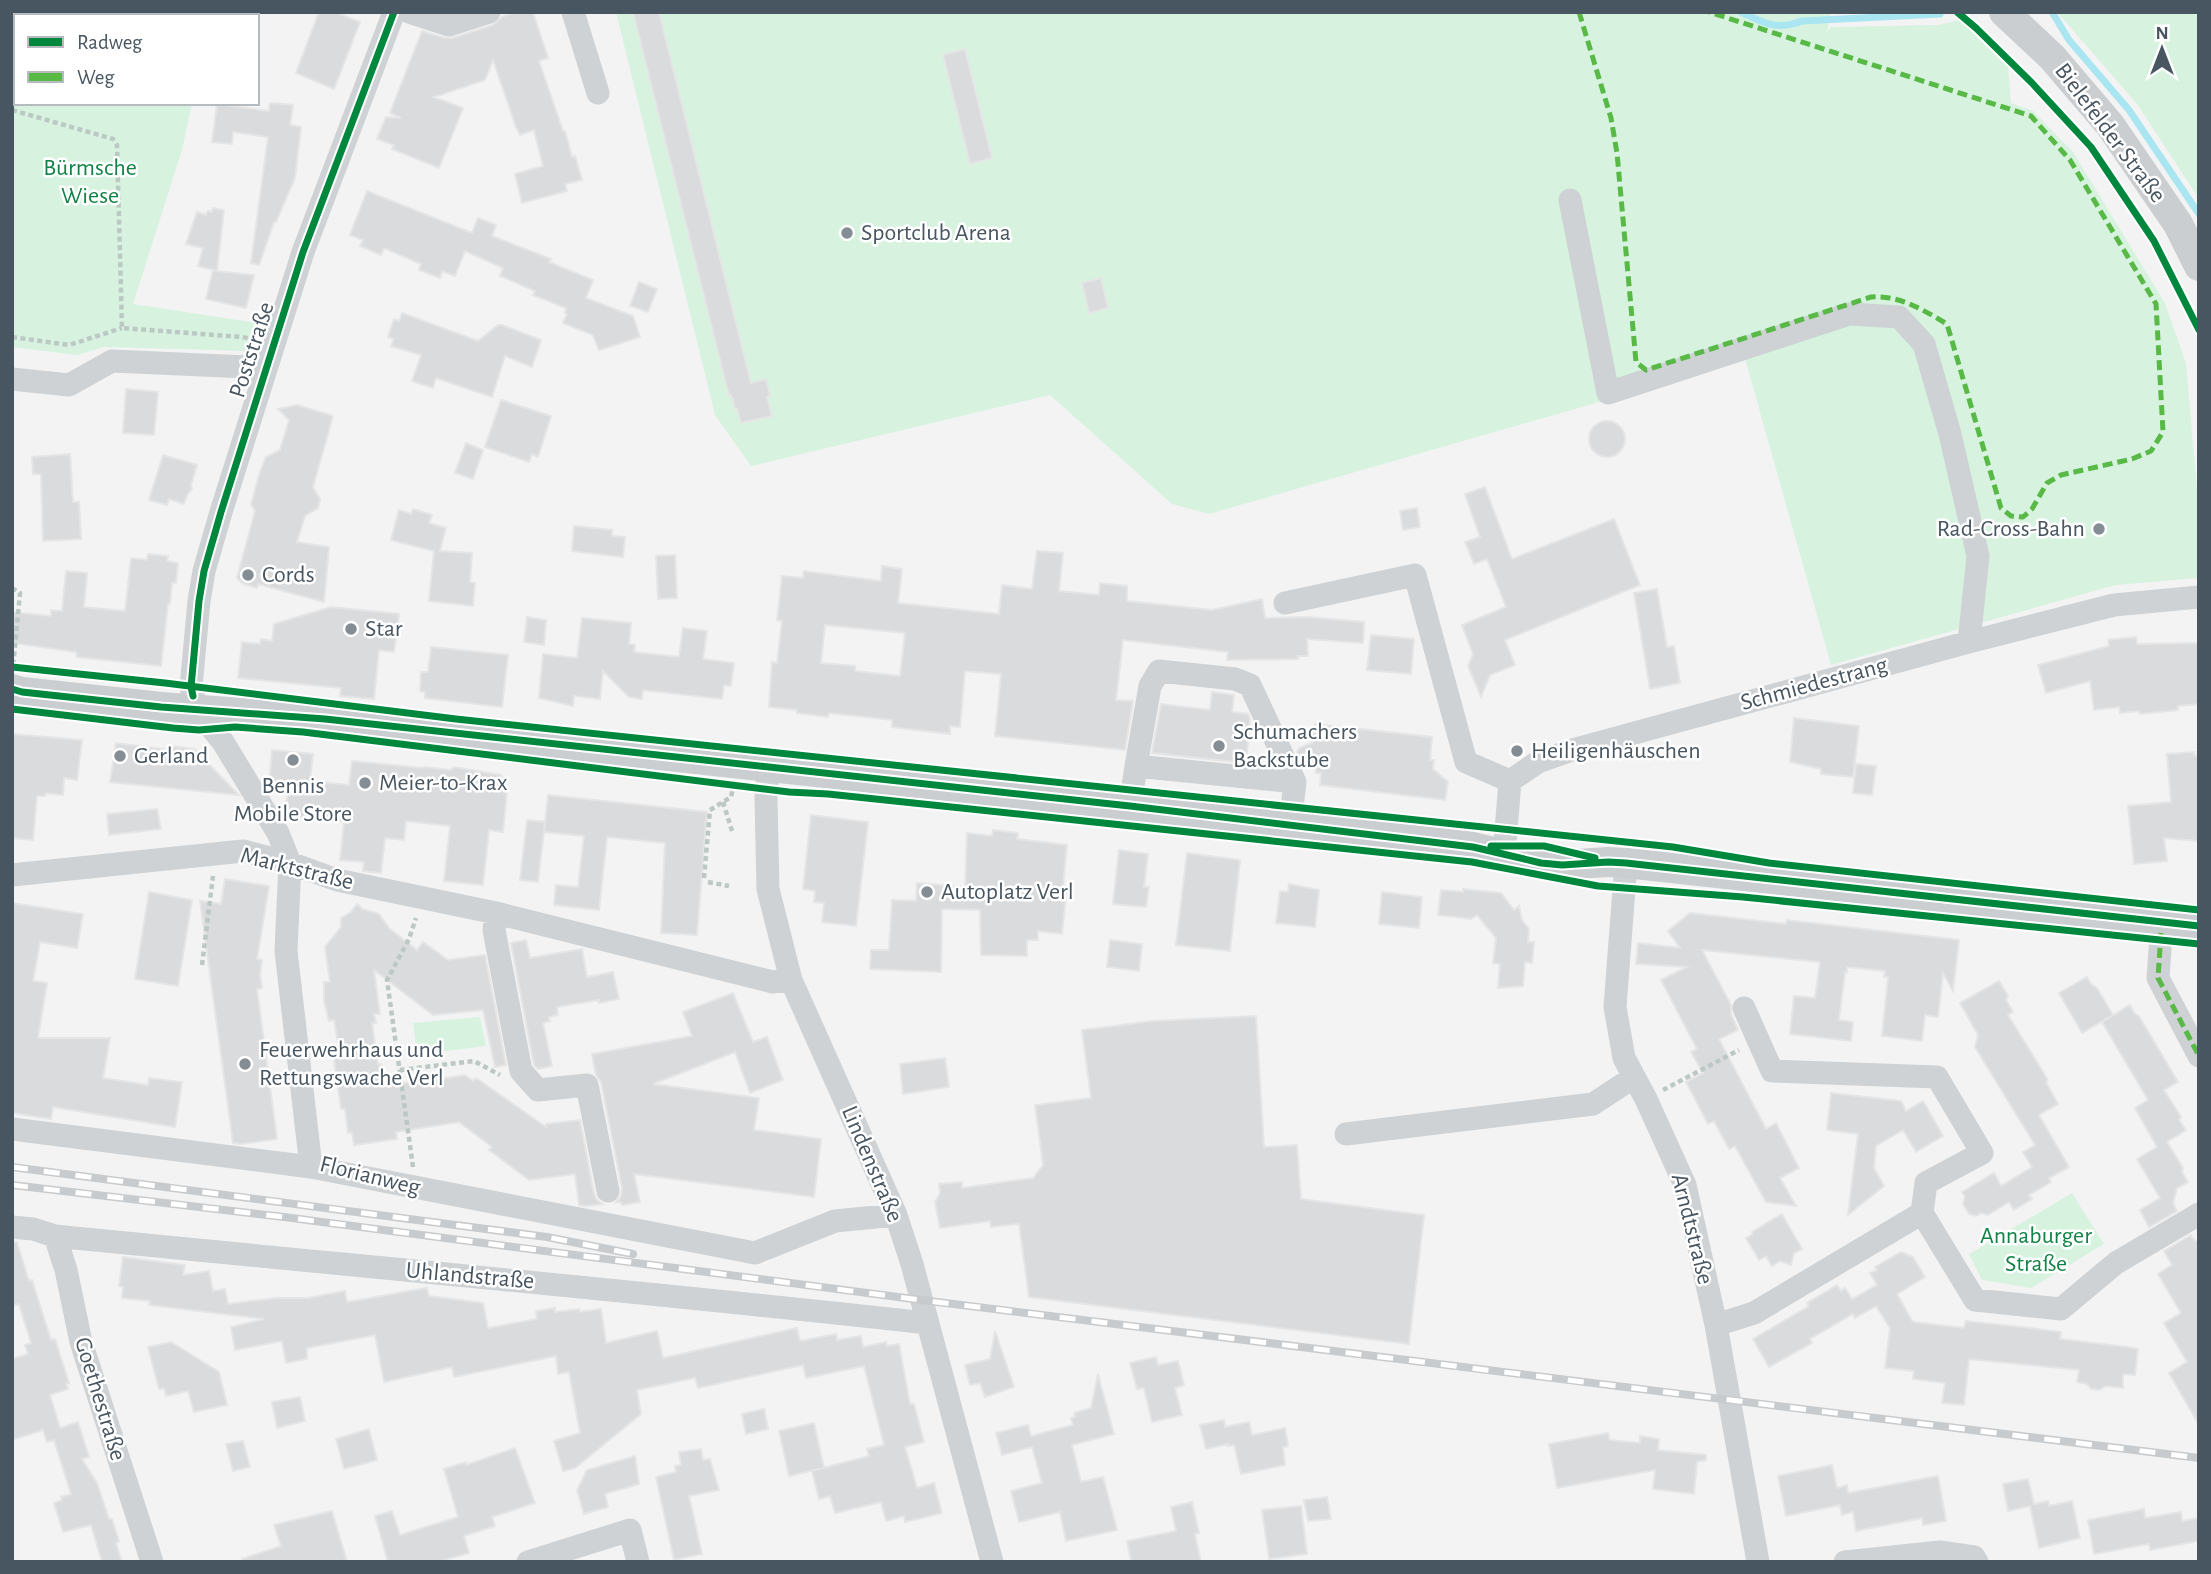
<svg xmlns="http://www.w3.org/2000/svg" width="2211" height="1574" viewBox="0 0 2211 1574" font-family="'Alegreya Sans',sans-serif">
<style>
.green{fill:#d7f3e0}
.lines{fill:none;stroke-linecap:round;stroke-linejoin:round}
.stream{stroke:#aae6f2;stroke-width:7}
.building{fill:#dadbdd;stroke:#e5e5e6;stroke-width:2;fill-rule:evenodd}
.path{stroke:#bbc8c3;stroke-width:4.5;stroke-dasharray:5 3.5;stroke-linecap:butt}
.minor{stroke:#ced2d4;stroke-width:23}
.major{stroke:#caced1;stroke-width:30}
.rail-casing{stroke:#c8cbcd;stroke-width:8}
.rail{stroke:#fff;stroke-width:5;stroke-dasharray:16;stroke-linecap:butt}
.quiet{stroke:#58b947;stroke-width:5;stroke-dasharray:10 5;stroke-linecap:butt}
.cycleway-casing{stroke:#fff;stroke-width:11}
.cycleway{stroke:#00873e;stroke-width:7}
.poi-dot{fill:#848d94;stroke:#fff;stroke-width:2.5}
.labels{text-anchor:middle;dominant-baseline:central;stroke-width:5;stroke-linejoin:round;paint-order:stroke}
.street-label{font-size:24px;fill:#485661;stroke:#fff}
.park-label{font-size:24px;fill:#128346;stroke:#fff}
.poi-label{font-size:24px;fill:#485661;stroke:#fff;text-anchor:start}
</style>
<rect width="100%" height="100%" fill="#f3f3f3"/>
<path class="green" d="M616 12H1738L1756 18 1742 12H1831L1827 32 1831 27 1938 25 1959 20 1985 41 2008 65 2011 103 2033 111 2073 152 2165 303 2186 363 2199 512V578L2116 585 1831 665 1744 355 1610 399 1209 514 1172 504 1050 395 751 466 715 415Z
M2057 12H2199V199L2137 104Z
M12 73H16V103H192L182 150 133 304 258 323 248 351 104 347 77 355 12 347Z
M480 1017 486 1046 417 1055 413 1023Z
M2072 1193 2104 1244 2031 1288 1982 1280 1969 1254Z"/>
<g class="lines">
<path class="stream" d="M1741 12C1764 23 1776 31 1802 21L1940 14
M2052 12 2069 40 2129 110 2199 214"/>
</g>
<path class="building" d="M319 12H335L360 22 334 89 296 73Z
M514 12H533L548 58 539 61 563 131H565L572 157 575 156 582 180 565 184 567 191 522 203 515 174 543 166 534 130 520 135 516 127 493 60 485 80 434 97 463 108 439 168 392 149 394 145 377 139 386 117 401 118 390 113 422 31 445 38H453L493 25 502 17Z
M633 12H659L751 383 766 379 770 396 767 397 772 416 741 423 737 409H735L731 395 729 396Z
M965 49 992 158 970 164 943 55Z
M270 103 293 105 290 125 301 127 295 178 276 222H274L259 265 251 263 268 137 233 132 232 144 212 142 217 104 269 111Z
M367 191 472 233 478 218 496 225 492 236 551 259 549 262 593 280 586 298 633 316 640 337 599 350 593 335 563 323 567 314 565 313 566 308 533 295 535 291 500 276 503 268 465 251 455 276 442 271 440 278 419 270 421 264 384 248 381 255 360 246 363 240 350 235Z
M213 208 224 210 217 271 254 275 246 308 206 299 213 270 217 271 198 266 203 248 186 244 197 212 206 215 208 211 212 212Z
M1101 278 1108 308 1089 313 1082 283Z
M639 282 657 289 648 312 630 306Z
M402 313 478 341 498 325H502L541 340 532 367 505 356 492 397 436 378 433 388 412 381 421 355 391 346 394 339 388 337 394 319 399 321Z
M126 389 158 392 154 435 123 433Z
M501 400 551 416 538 457 532 454 529 462 485 447Z
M297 405 333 416 313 487 320 499 318 508 305 516 297 542 329 547 324 602 258 584 257 588 243 584 237 578 255 511 251 504 260 472 266 457 280 450 289 420 278 409Z
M1589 439a18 18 0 1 1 36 0a18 18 0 1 1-36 0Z
M466 443 483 450 473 479 455 473Z
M70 454 73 502H79L81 539 43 541 41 474H33L32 457Z
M163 455 197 465 191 485 192 489 187 495 184 504 169 499 167 505 149 500Z
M1485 487 1512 559 1614 519 1640 585 1505 640 1515 665 1490 675 1481 697 1468 666 1473 654 1462 625 1506 607 1487 559 1474 564 1465 542 1480 537 1465 494Z
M1417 508 1420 527 1403 530 1400 511Z
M413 509 432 515 429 523 446 528 440 551 472 553 470 582 475 583 473 606 429 601 434 551 391 540 399 510 411 514Z
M574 526 612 530V536L625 537 623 557 572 551Z
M1037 551 1063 553 1059 591 1099 595 1100 583 1127 586V601L1212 610 1262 599 1265 618 1308 617 1364 622 1363 643 1307 639 1308 656H1298V659L1227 660 1228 652 1123 640 1116 700 1133 701 1125 750 995 736 1001 674 965 671 960 727 950 726V734L892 727V720L829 713 828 717 797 713V710L769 707 772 662 777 663 782 621 777 620 782 576 803 578 804 571 881 581 882 566 902 569 898 603 999 614 1002 585 1032 589ZM825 625 905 633 900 676 855 671V666L821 663Z
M148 554 168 556 167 561 178 563 176 583H172L170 604H168L161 666 77 657 76 652 12 643V612L51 616V610L62 611 66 571 87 573 84 607 125 611 131 558 147 560Z
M675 555 677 598 658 599 656 556Z
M1657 589 1667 647 1674 646 1680 683 1650 689 1634 593Z
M331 607 399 614 394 652 379 650 374 699 340 696 341 688 238 678 242 642 260 644 261 639 272 641 274 624Z
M527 617 546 620 544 645 524 642Z
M582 618 631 623 629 644 635 645 634 652 679 657 683 628 707 631 703 659 734 663 731 686 724 685 722 699 643 690 642 699 629 697 603 671 600 699 574 696 573 706 539 698 543 654 577 658Z
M1371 635 1414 639 1411 674 1367 670Z
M2136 637 2137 644 2199 643V704L2178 706V710L2140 714 2139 711 2120 713 2119 707 2094 710 2090 681 2046 693 2038 665 2109 646 2108 640Z
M431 647 508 655 502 707 425 698V692L420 691 421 672H428Z
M1212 692 1234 695 1232 712 1248 714 1250 719 1246 763 1152 753 1161 704 1210 710Z
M1794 718 1859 726 1853 777 1821 774V769L1790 762Z
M1315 724 1432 737 1430 760H1434L1433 769 1448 782 1445 800 1320 785 1321 773H1316V769L1304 767 1297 752 1299 748 1312 743Z
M12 734 82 740 77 780 64 778 63 795 46 793 45 796H37L33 840 12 838Z
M116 743 170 750 171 746 194 749 239 795 110 782Z
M272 750 313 754 310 781 349 785 352 761 423 768 425 767 451 770 454 767 501 775 506 782 507 791 503 832 489 830 483 885 444 881 450 826 406 821 404 840 385 838 381 873 363 871 364 862 340 860 344 822 285 815 288 791H280L281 786 269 784Z
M2194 752V756L2199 755V841L2164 838 2167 861 2134 864 2128 806 2171 802 2167 754Z
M1856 764 1876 766 1872 795 1853 793Z
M548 795 707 812 697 935 661 933 665 843 607 837 599 910 554 905 556 885 578 887 584 836 544 832Z
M157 809 161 829 109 835 107 814Z
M811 815 868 822 856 926 822 922 824 903 814 902 815 891 803 889Z
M527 820 545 822 538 882 520 880Z
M993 830 1018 833 1017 839 1067 845 1063 886 1067 887 1062 934 1038 931V940H1027V956L981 955 980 910 942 909 941 972 870 969 871 950H889L892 900 916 901 917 883 965 887 967 833 992 836Z
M1119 850 1148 854 1144 887H1149L1146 907 1113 904Z
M1187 853 1240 860 1230 951 1176 945Z
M225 879 269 886 257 959 262 960 260 974 262 988 257 989 277 1139 241 1144 233 1143 200 901 221 904Z
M1289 884 1319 890 1315 927 1276 923 1280 891 1288 892Z
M1463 889 1501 893 1514 910 1519 906 1522 920 1529 929 1528 942H1534L1532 963 1525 962 1523 986 1498 988 1500 964 1493 963 1496 938 1477 915 1471 919 1438 915 1441 890 1463 892Z
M149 892 192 900 178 986 135 979Z
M1382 892 1422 897 1419 928 1379 924Z
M12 903 83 914 77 948 40 942 33 981 47 983 38 1038H110L103 1078 148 1085 149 1078 182 1082 175 1127 53 1107 51 1119 12 1113Z
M357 904 363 909 379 914 389 928 417 950 423 942 448 960 485 955 506 1065 495 1067 483 1010 433 1015 374 970 380 1014H374L376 1023H372L378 1065 381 1064 384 1086 419 1081 418 1076 439 1073V1079L465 1075 473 1081 476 1078 546 1127V1124L580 1120 594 1194 597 1200 603 1204 586 1206 579 1205 575 1174 529 1180 489 1150 492 1147 459 1122 396 1132 397 1139 354 1145 352 1132 348 1133 345 1109H341L333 1053 339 1049 334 1020 329 1021 324 1001V982H330L325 947 341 927V918L351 912Z
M1690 913 1786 924 1787 920 1959 940 1953 991 1943 973 1938 1017 1925 1015 1922 1041 1882 1036 1888 977H1884L1885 971 1847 967V972H1845L1839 1020 1853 1022 1851 1041 1790 1034 1794 996 1815 998 1820 962 1702 950 1731 1005V1014L1738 1030 1719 1039 1766 1129 1776 1123 1799 1168 1780 1178 1796 1206 1766 1202 1735 1146 1729 1149 1714 1121 1708 1124 1686 1082 1703 1073 1691 1052 1697 1049 1661 980 1687 967 1636 964 1638 943 1680 948 1668 931Z
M526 940 530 958 582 949 587 977 613 972 619 999 599 1003V1000L557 1007 558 1015 549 1017 550 1021 543 1023 552 1066 538 1069 534 1065 511 943Z
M1110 940 1142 944 1139 971 1107 967Z
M2087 977 2092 985 2097 988 2113 1015 2082 1033 2059 993Z
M1999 981 2008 996 2006 1000 2013 1012 2008 1015 2048 1080 2046 1082 2058 1104 2039 1115 2069 1167 2049 1178 2051 1182 2029 1195 2032 1199 2014 1210 2009 1202 1988 1215 1981 1213 1976 1216 1969 1214 1963 1204 1965 1197 1962 1192 1994 1173 2001 1186 2032 1167 2023 1152 2035 1145 1975 1047 1978 1035 1960 1003Z
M733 993 753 1042 767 1037 783 1080 750 1093 735 1052 653 1084 759 1098 754 1130 821 1139 814 1197 634 1174 640 1202 622 1205 621 1202H616L621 1196 622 1188 601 1082 596 1075 592 1054 692 1036 683 1012Z
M2130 1005 2135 1014 2139 1016 2178 1082 2164 1090 2181 1117 2179 1120 2186 1130 2167 1142 2183 1168 2182 1172 2188 1182 2177 1188 2173 1203 2177 1211 2149 1227 2140 1210 2160 1198 2137 1159 2157 1147 2135 1108 2148 1100 2102 1022Z
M1256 1016 1264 1147 1297 1145 1301 1199 1424 1215 1409 1344 1029 1297 1019 1224 991 1227 990 1221 940 1228 935 1202 940 1193 939 1184 962 1182V1188L1033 1178 1043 1165 1035 1105 1091 1098 1082 1030 1153 1021Z
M945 1058 949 1087 903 1094 900 1064Z
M1831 1093 1901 1101 1906 1111 1923 1101 1943 1136 1916 1152 1903 1130 1876 1146 1874 1168 1884 1186 1848 1215 1858 1134 1827 1130Z
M1782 1214 1802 1249 1794 1253 1791 1265 1780 1261 1772 1266 1766 1256 1759 1260 1746 1238 1753 1234 1752 1232Z
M2191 1235 2194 1240 2199 1241V1425L2169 1373 2187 1362 2164 1323 2181 1313 2158 1274 2172 1265 2164 1251Z
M12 1242H17L29 1281 32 1280 51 1340 55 1339 69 1383 66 1384 68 1389 50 1395 60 1428 78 1422 89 1457 82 1459 97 1483 109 1519H112L119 1541 116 1543 122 1562H102L91 1525 63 1532 54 1503 62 1500 61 1497 71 1494 54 1440 47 1442 43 1430 12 1440V1359L28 1354 25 1345 31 1343 19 1304 12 1306Z
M1901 1252 1913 1257 1925 1277 1897 1294 1913 1322 1964 1328 1966 1321 2022 1327 2061 1332 2060 1339 2127 1347 2138 1349 2135 1375 2123 1374V1388L2106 1386 2099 1390 2091 1389 2087 1384 2077 1382 2079 1370 1969 1359 1964 1405 1942 1403 1945 1383 1913 1379 1914 1371 1885 1368 1890 1328 1876 1306 1855 1318 1853 1314 1810 1339 1812 1343 1769 1367 1753 1339 1809 1306 1807 1303 1837 1285 1841 1291 1845 1288 1852 1299 1877 1285 1870 1273 1877 1270 1875 1267Z
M123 1257 185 1265 183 1275 209 1271 213 1291 225 1289 228 1304 277 1298H308L345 1291 347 1302 427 1288 429 1296 483 1303 488 1328 537 1319 536 1311 555 1308V1312L579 1309 580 1312 601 1309 606 1343 657 1331 663 1358 797 1328 800 1341 836 1334 837 1340 861 1336 863 1347 886 1342 887 1346 899 1344 910 1404H914L924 1442 905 1447 917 1488 934 1483 942 1513 905 1522 904 1516 886 1521 881 1502 835 1513 830 1496 819 1499 812 1471 869 1456 867 1449 884 1445 864 1366 806 1378 803 1365 698 1388 695 1378 637 1390 641 1414 575 1468 563 1471 554 1441 580 1433 569 1372 558 1374 556 1356 454 1377 452 1367 384 1382 375 1335 307 1348V1359L286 1363 282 1341 235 1350 231 1327 264 1319 149 1305 150 1301 122 1298 123 1287 119 1286Z
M995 1331 1014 1387 985 1397 980 1383 970 1385 965 1365 990 1359Z
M171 1342 219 1372 227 1405 194 1412 188 1391 166 1396 164 1388 159 1389 148 1347Z
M1156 1357 1158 1365 1178 1361 1184 1385 1175 1388 1182 1415 1152 1422 1144 1388 1137 1389 1130 1363Z
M1098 1374 1114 1434 1072 1445 1081 1482 1103 1477 1117 1530 1066 1541 1060 1512 1019 1522 1011 1491 1042 1483 1032 1447 1002 1455 996 1433 1028 1425 1031 1436 1073 1425 1071 1418 1075 1417 1074 1413 1091 1408Z
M300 1397 305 1421 277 1428 272 1402Z
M764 1409 768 1429 746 1434 742 1414Z
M1224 1420 1225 1427 1249 1422 1252 1435 1285 1428 1288 1446 1283 1447 1285 1465 1241 1474 1234 1445 1228 1446V1444L1206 1449 1200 1425Z
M814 1423 824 1468 789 1476 779 1431Z
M369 1429 377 1460 344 1469 336 1439Z
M1608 1433 1610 1440 1640 1443V1436L1659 1439 1658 1450 1706 1455V1460L1697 1462 1694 1494 1653 1489 1655 1470 1557 1488 1549 1444Z
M243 1441 250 1467 233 1471 226 1444Z
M515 1448 535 1503 492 1517 495 1526 464 1536 469 1553 438 1562H388L375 1516 392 1511 400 1535 458 1517 444 1469 466 1462V1465Z
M701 1449 703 1460 710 1459 719 1490 689 1496 702 1554 674 1560 656 1477 676 1472 675 1466 681 1465 679 1452Z
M635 1456 639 1484 605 1494 608 1507 584 1514 577 1490 587 1470Z
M1832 1465 1837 1488 1847 1485 1848 1493 1938 1476 1946 1521 1923 1525 1922 1518 1856 1531 1853 1512 1842 1515 1840 1505 1786 1516 1778 1476Z
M2028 1479 2034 1504 2048 1501 2049 1506 2072 1501 2080 1538 2039 1548 2030 1506 2008 1511 2003 1484Z
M1327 1497 1331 1519 1308 1521 1304 1500Z
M1192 1502 1199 1533 1195 1534 1201 1562H1131L1127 1541 1176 1531 1171 1507Z
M1301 1506 1307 1554 1269 1559 1262 1510Z
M2144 1509 2145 1518 2181 1512 2182 1521 2199 1518V1541L2150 1550 2149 1544 2094 1554 2088 1520Z
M332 1511 347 1562H243L242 1559 281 1546 274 1525Z"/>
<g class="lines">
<path class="path" d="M12 110 113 139 117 145 122 328 242 337 252 339
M12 337 69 345 122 328
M12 588 20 593 13 667
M723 802 732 831
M710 810 731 797 733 788
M704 878 710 810
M708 882 729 886
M202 965 213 876
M400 1070 474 1061 500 1075
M1663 1090 1739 1050
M413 1167 387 980 409 939 416 918"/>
<path class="minor" d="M409 12 449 25 489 12
M573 12 598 93
M1570 200 1608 393 1849 314 1899 317 1924 344 1950 434 1978 556 1969 642
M12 379 69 385 112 361 247 367 264 371
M1285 603 1415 575 1466 762 1510 781
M1136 766 1150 686 1159 671 1235 679 1250 685 1295 782
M768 768 766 799 768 889 791 980 896 1215 912 1264 992 1562
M1130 806 1136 766 1295 782 1290 825
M1504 856 1510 781 1538 762 1572 750 1969 642 2114 605 2199 597
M1626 863 1615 1007 1624 1058 1646 1099 1685 1185 1716 1325 1758 1562
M12 875 243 851 290 863 337 880 496 913 773 982 791 980
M496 913 494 930 521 1071 538 1090 587 1085 608 1191
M2162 921 2158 978 2199 1056
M12 1129 311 1167 755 1253 835 1221 896 1215
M1346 1134 1593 1104 1634 1077
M311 1167 286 951 290 863 278 833 223 742 197 710 191 687 199 601 204 571 221 512 303 252 394 12
M1922 1213 1975 1300 2061 1309 2116 1263 2199 1214
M12 1227 33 1229 55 1236C346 1265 637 1291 927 1323
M55 1236 66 1270 81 1342 152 1562
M1716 1325 1754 1313 1922 1213 1926 1183 1982 1153 1937 1077 1772 1071 1744 1008
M528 1562 630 1530 638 1562
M1845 1562 1940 1552 1974 1557 1977 1562"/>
<path class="major" d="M2004 12 2052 57 2110 125 2178 224 2199 266
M12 689 22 692 161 707 325 719 1130 806 1473 847 1541 863 1562 865 1608 862 1626 863 2199 926"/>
<g class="rail-casing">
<path id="rail" d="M12 1167 547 1237 633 1254
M12 1185 284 1217 921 1300 2199 1458"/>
</g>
<use href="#rail" class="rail"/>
<path class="quiet" d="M1579 12 1611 118 1617 153 1636 362 1646 370 1871 297C1900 295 1923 310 1947 324L2001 508 2011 516 2023 517 2032 509 2047 483 2061 475 2132 459 2151 451 2163 432 2156 304 2070 160 2031 116 1709 12
M2161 933 2158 978 2199 1056"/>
<g class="cycleway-casing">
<path id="cycleway" d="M1957 12 1976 28 2032 83 2091 147 2154 241 2199 330
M12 667 165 683 456 719 1673 847 1769 863 2199 910
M12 689 22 692 161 707 325 719 1130 806 1473 847 1541 863 1562 865 1608 862 1626 863 2199 926
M193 696 191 687 199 601 204 571 221 512 303 252 394 12
M12 709 173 728 199 730 235 727 303 732 789 792 828 794 1472 862 1598 886 1743 897 2199 944
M1491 846H1544L1595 858"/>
</g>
<use href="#cycleway" class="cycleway"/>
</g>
<g class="poi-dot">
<circle cx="847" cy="233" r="7"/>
<circle cx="2099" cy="529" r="7"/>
<circle cx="248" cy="575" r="7"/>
<circle cx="351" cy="629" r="7"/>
<circle cx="1219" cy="746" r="7"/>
<circle cx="1517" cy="751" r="7"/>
<circle cx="120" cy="756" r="7"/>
<circle cx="293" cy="760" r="7"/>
<circle cx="365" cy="783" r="7"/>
<circle cx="927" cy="892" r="7"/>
<circle cx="245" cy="1064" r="7"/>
</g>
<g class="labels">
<g class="street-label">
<text transform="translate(2110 133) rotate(53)">Bielefelder Straße</text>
<text transform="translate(252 350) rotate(-72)">Poststraße</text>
<text transform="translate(1814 684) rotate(-15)">Schmiedestrang</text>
<text transform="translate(297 869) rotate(14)">Marktstraße</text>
<text transform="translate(872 1164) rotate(67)">Lindenstraße</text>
<text transform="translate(370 1176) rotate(14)">Florianweg</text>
<text transform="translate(1692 1229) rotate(76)">Arndtstraße</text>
<text transform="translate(470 1276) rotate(5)">Uhlandstraße</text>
<text transform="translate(100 1399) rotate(73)">Goethestraße</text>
</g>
<g class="park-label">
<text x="90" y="168">Bürmsche<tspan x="90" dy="28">Wiese</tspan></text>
<text x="2036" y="1236">Annaburger<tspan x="2036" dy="28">Straße</tspan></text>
</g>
<g class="poi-label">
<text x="861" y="233">Sportclub Arena</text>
<text x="2085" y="529" text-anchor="end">Rad-Cross-Bahn</text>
<text x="262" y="575">Cords</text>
<text x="365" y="629">Star</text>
<text x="1233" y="732">Schumachers<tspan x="1233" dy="28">Backstube</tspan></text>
<text x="1531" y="751">Heiligenhäuschen</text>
<text x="134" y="756">Gerland</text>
<text x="379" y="783">Meier-to-Krax</text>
<text x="293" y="786" text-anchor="middle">Bennis<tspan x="293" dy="28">Mobile Store</tspan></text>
<text x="941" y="892">Autoplatz Verl</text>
<text x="259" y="1050">Feuerwehrhaus und<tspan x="259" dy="28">Rettungswache Verl</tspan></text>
</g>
</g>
<rect width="2211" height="1574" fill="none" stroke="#485661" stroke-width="28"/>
<rect x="14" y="14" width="245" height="91" fill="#ffffff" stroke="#b6bbc0" stroke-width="2"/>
<rect x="28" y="37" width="35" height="10" fill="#00873e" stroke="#b6bbc0" stroke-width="2"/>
<text x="77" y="49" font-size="21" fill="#485661">Radweg</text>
<rect x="28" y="72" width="35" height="10" fill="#58b947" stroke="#b6bbc0" stroke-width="2"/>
<text x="77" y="84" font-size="21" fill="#485661">Weg</text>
<g transform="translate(2162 49)" stroke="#ffffff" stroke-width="5" paint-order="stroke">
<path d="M0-5L12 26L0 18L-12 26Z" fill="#485661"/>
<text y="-10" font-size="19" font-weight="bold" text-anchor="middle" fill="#485661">N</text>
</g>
</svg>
